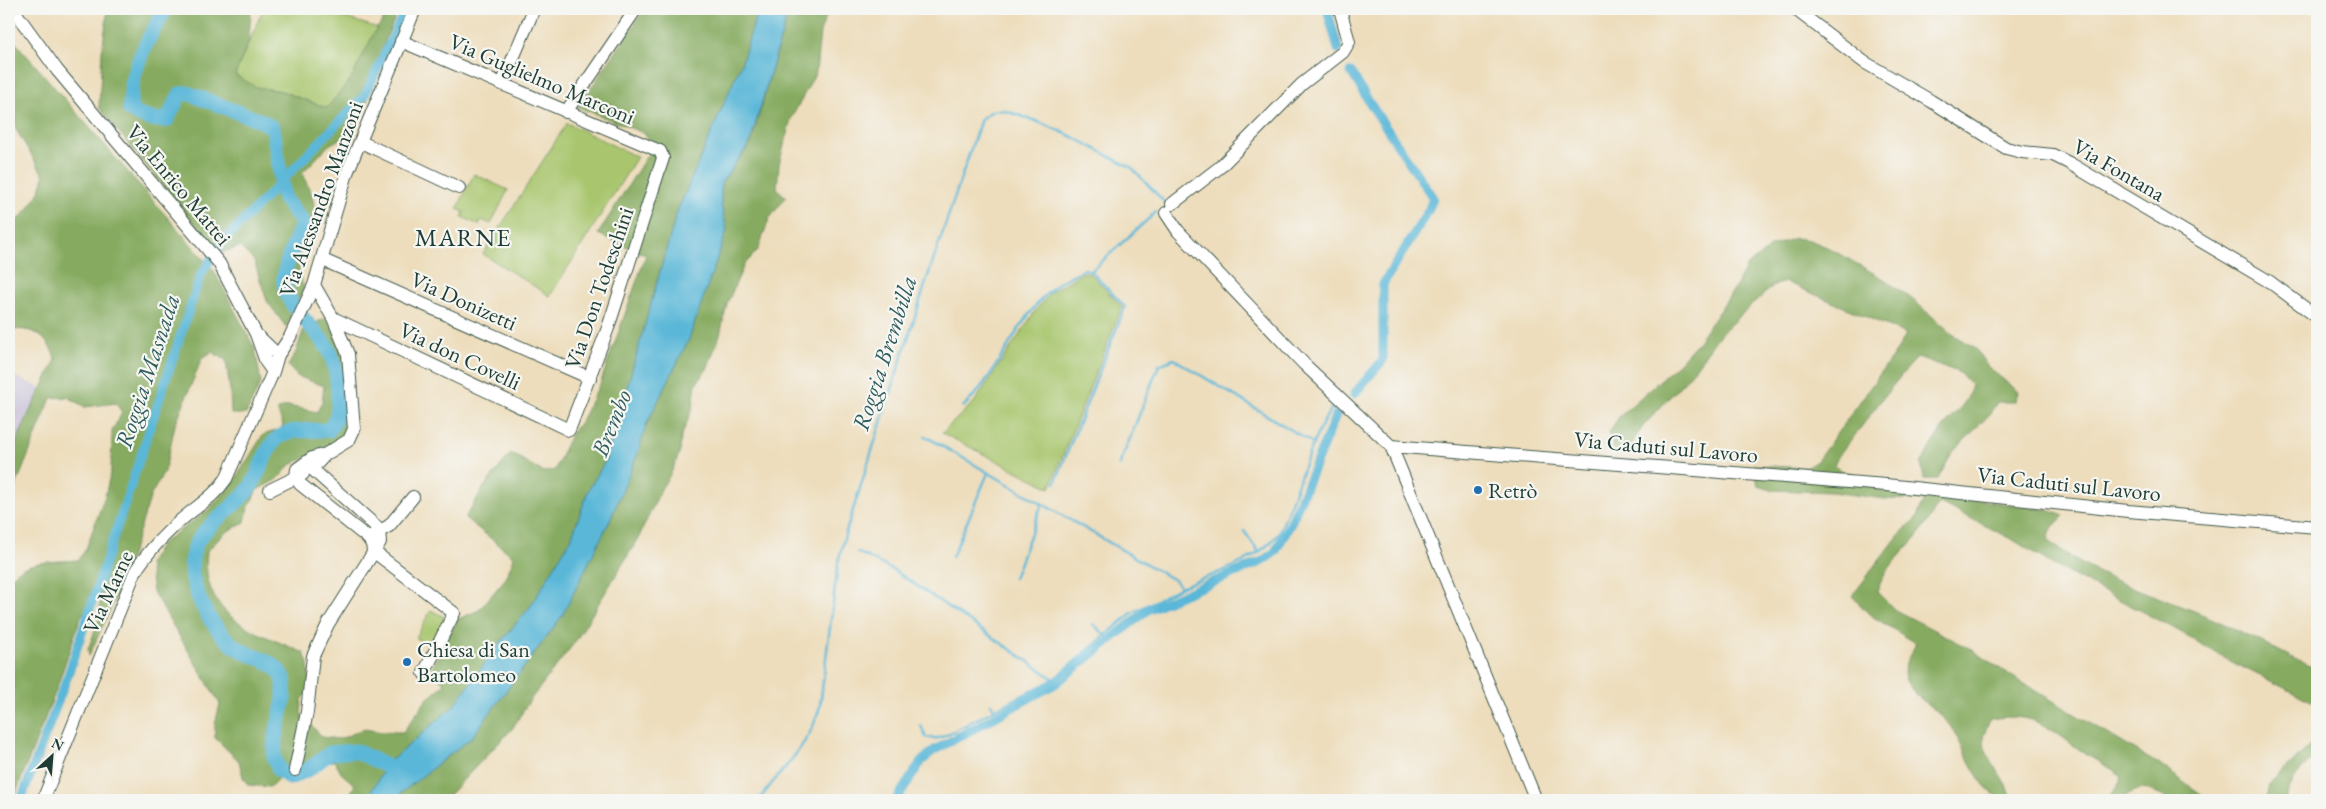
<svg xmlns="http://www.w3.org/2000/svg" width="2326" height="809" viewBox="0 0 2326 809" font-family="'EB Garamond',serif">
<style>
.industrial{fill:#c8c0d8}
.green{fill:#a9c66e;stroke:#648251}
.forest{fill:#86ab61;stroke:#52744a}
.water{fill:#5ab7d8;stroke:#3c7a86}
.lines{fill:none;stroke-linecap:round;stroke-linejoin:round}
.stream{stroke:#5ab7d8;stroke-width:2.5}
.canal{stroke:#5ab7d8;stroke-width:9}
.river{stroke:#5ab7d8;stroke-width:15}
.minor-casing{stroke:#3e5548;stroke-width:14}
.minor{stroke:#fff;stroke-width:12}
.poi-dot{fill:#1f6fb2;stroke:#f6f6f2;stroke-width:2}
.labels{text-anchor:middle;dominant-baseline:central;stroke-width:4.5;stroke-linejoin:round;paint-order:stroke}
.street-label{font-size:22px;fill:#1f3d34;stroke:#f6f6f2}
.poi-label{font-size:22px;fill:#1f3d34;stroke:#f6f6f2;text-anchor:start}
.water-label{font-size:24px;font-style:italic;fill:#2e5c5d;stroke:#f6f6f2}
.quarter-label{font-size:25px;letter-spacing:1px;fill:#1f3d34;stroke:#f6f6f2}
</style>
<rect width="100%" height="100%" fill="#f6f6f2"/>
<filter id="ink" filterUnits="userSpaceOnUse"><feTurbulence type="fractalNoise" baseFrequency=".02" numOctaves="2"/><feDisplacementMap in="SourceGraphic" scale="10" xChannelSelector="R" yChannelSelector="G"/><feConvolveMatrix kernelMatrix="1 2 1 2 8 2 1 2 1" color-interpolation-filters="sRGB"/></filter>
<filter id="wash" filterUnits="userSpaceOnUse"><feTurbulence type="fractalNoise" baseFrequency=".0096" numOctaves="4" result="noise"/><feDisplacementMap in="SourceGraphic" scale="20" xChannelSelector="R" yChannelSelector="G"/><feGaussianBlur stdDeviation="1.12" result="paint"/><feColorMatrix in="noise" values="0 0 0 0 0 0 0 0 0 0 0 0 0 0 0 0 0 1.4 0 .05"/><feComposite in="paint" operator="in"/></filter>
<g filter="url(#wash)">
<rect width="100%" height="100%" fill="#edddbc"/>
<path class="industrial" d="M9 374 41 388 9 460Z"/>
<path class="green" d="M263 9H316L378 28 351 79 327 108 281 91 256 87 235 75Z
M567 123 637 157 550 296 483 254Z
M474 174 508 190 491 224 481 220 479 225 462 217 464 212 457 209Z
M1083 272 1091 274 1122 307 1050 488 942 433 975 401 1036 310 1051 292Z
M431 610 448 619 433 647 416 638Z"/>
<path class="forest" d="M108 9H251L249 40 235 75 256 87 281 91 327 108 351 79 373 35 390 9H399L386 38 368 99 347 135 329 145 302 173 312 195 315 211 299 253V275L304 288 286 327 267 301 254 261 240 247 219 253 99 108 102 51Z
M645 9H758L742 62 677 212 607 458 588 491 571 539 530 607 498 645 454 706 388 763 366 800H347L355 785 341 773 335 761 312 762 289 768 270 787 248 785 243 777 239 761 215 738V724L220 704 153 592 149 563 161 544 207 511 231 486 263 435 281 429 283 425 277 410 288 406 317 412 322 402 324 386 297 376 288 366 296 352 304 328 326 318 334 331 345 359 352 418 342 440 290 465 279 478 257 490 248 508 245 522 225 533 207 551C200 619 254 630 304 653L308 664 310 688 302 700 301 714 322 737 340 739 364 729 382 732H403L427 699 445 684 431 670 458 619 479 610 506 578 514 557 465 518 484 487 511 453 543 472 555 470 570 436 582 419 600 384 646 255 598 234 648 154 646 134 578 107Z
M789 9H829L820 32 816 72 791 119 779 164 777 189 786 197 769 219 758 250 744 265 736 283 727 304 720 335 707 369 696 384 693 407 681 437 680 452 671 473 661 489 638 539 575 642 530 700 512 729 444 800H396L401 793 472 737 562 616 609 522 638 453 646 425 689 339 727 230 721 205V183L751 143Z
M9 35 214 271 255 349 261 382 246 414H231L230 391 226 360 212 352 202 358 175 425 165 470 151 495 122 584 89 656 88 649 98 623 101 594 81 616 56 690 13 800H9V582C19 559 57 562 78 560L86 549 105 496 111 471 112 431 122 413 116 403 85 407 68 397 51 398 9 503V460L28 415 56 360C47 336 35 327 9 330V226C27 214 39 198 44 176L9 118Z
M1795 238 1809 240 1827 247 1884 279 1912 299 1955 336 1975 348 1987 366 2018 392 2015 402H1997L1989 415 1952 453 1938 479H1924L1921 464C1927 453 1933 441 1941 430 1952 415 1968 405 1972 385L1958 372 1918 357C1895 381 1876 407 1856 434 1847 445 1839 452 1834 466L1842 471 1930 493 2048 510 2064 516 2052 528 2048 540C2089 576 2145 591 2194 611 2237 628 2276 650 2317 670V704L2232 662 2177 630 2055 566 2010 538 1940 503C1933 511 1929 520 1923 529 1907 551 1885 565 1877 592L1895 610 1971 649 2008 674 2158 764 2210 800H2167L2160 794 2145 788 2125 796 2121 800H2106L2119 784 2122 776C2112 768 2100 763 2089 756 2053 733 2038 710 1991 719 1969 753 2005 769 2012 800 1977 800 1966 744 1947 722 1937 710 1910 694 1905 678 1901 664 1912 654 1916 643L1870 615 1852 596 1899 535 1917 517 1924 500 1885 499 1832 492 1771 490 1758 486 1754 465 1806 468 1817 461 1898 349 1906 334 1786 282 1774 285 1721 333 1691 374 1644 425 1626 452 1614 450 1609 432 1619 417 1678 364 1697 343 1737 285 1746 267 1770 247Z
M2317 739V755C2301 769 2291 780 2285 800H2266L2269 785Z"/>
<path class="water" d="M758 9H789L750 143 721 183V205L727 230 689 339 646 425 638 453 609 522 562 616 472 737 401 793 396 800H366L388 763 454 706 498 645 530 607 571 539 588 491 607 458 677 212 742 62Z"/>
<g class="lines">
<path class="stream" d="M963 407C1000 373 1015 320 1054 287 1062 279 1074 275 1084 269L1090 271
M1119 466 1159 365 1174 359 1314 444
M1055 483 1125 307 1091 271 1156 212
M1244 531 1259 552
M857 552 895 571 1054 679
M952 557 988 473
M1014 578 1042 504
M1181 587C1215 573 1256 563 1279 533 1296 495 1310 437 1334 405
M1093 624 1106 636
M991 704 995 710
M921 726 926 737 935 739 944 736 1054 679 1132 613 1181 587 1174 580 925 436
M759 800C782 768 810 746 820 706L838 563 845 535 927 279 981 119 992 111 1003 110 1036 121 1069 135 1132 168 1168 206"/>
<path class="canal" d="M1327 9 1338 49
M1351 72 1371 105 1433 198 1428 211 1383 284V360L1354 394
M21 800 67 678 201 274 222 243 365 95 406 9
M896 800 921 762 933 751 1055 684 1149 609 1263 561 1275 552 1291 523 1336 415"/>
<path class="river" d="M166 9C146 40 129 73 130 110 142 118 153 121 167 120L180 94 187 93 264 122 273 128 284 199 303 222C297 238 282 268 284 284 288 309 314 326 327 347 335 359 337 376 338 391 339 406 339 417 329 430 316 431 299 429 287 433 265 440 262 472 249 489 235 507 212 521 200 537 177 570 206 623 233 645 245 655 262 657 274 666 278 669 281 674 284 678V699L275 741 274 757 279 770 290 778 309 769 330 753 356 751 404 775"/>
</g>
</g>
<g filter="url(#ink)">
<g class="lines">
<g class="minor-casing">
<path id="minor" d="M13 9 57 70 219 263 256 334
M1795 9 1864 62 1931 101 2006 148 2022 152 2053 155 2069 163 2270 282 2317 317
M502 84 534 9
M566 112 636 9
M361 142 459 188
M1172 204 1220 167 1302 84 1343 52 1349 42 1340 9
M1166 213 1178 231 1304 364 1391 446 1536 800
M323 260 590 378
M314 285 333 318 348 354 354 429 349 440 326 454 312 458 297 469 296 477 300 484 368 538 372 544 373 551
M333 318 569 430 608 328 663 158 660 151 655 149 401 41
M273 372 266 362 256 334 278 355
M1391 446 1886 485 2128 511 2317 527
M270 490 303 474
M374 534 389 526 413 497
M373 551 454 613 424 673
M295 770 307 712 313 656 328 624 380 542 379 529 312 469 326 454
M43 800 135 572C147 552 163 536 181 520 197 506 214 497 226 479L273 372 278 355 290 337 314 285 347 173 415 9"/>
</g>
<use href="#minor" class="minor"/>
</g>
</g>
<g class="poi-dot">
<circle cx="1478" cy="490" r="5"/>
<circle cx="407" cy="662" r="5"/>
</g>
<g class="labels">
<g class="street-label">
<text transform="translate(542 79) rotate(23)">Via Guglielmo Marconi</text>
<text transform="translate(2119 170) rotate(30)">Via Fontana</text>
<text transform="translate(179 185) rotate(50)">Via Enrico Mattei</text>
<text transform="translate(321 199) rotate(-70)">Via Alessandro Manzoni</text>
<text transform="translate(599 288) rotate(-71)">Via Don Todeschini</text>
<text transform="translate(464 301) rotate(24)">Via Donizetti</text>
<text transform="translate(460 356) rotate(25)">Via don Covelli</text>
<text transform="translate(1666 447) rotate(5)">Via Caduti sul Lavoro</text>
<text transform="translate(2069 484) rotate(6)">Via Caduti sul Lavoro</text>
<text transform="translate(108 592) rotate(-65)">Via Marne</text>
</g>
<g class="poi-label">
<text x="1488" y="490">Retrò</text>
<text x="417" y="649">Chiesa di San<tspan x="417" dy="25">Bartolomeo</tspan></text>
</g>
<g class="water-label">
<text transform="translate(884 353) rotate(-72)">Roggia Brembilla</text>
<text transform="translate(147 371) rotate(-72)">Roggia Masnada</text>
<text transform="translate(611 423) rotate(-68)">Brembo</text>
</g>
<g class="quarter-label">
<text x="463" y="237">MARNE</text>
</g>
</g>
<rect width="2326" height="809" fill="none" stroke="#f6f6f2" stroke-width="30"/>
<g transform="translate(52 756) rotate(26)" stroke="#f6f6f2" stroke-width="4" paint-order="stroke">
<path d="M0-4L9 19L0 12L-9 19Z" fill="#1f3d34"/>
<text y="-8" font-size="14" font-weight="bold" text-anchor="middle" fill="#1f3d34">N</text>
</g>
</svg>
